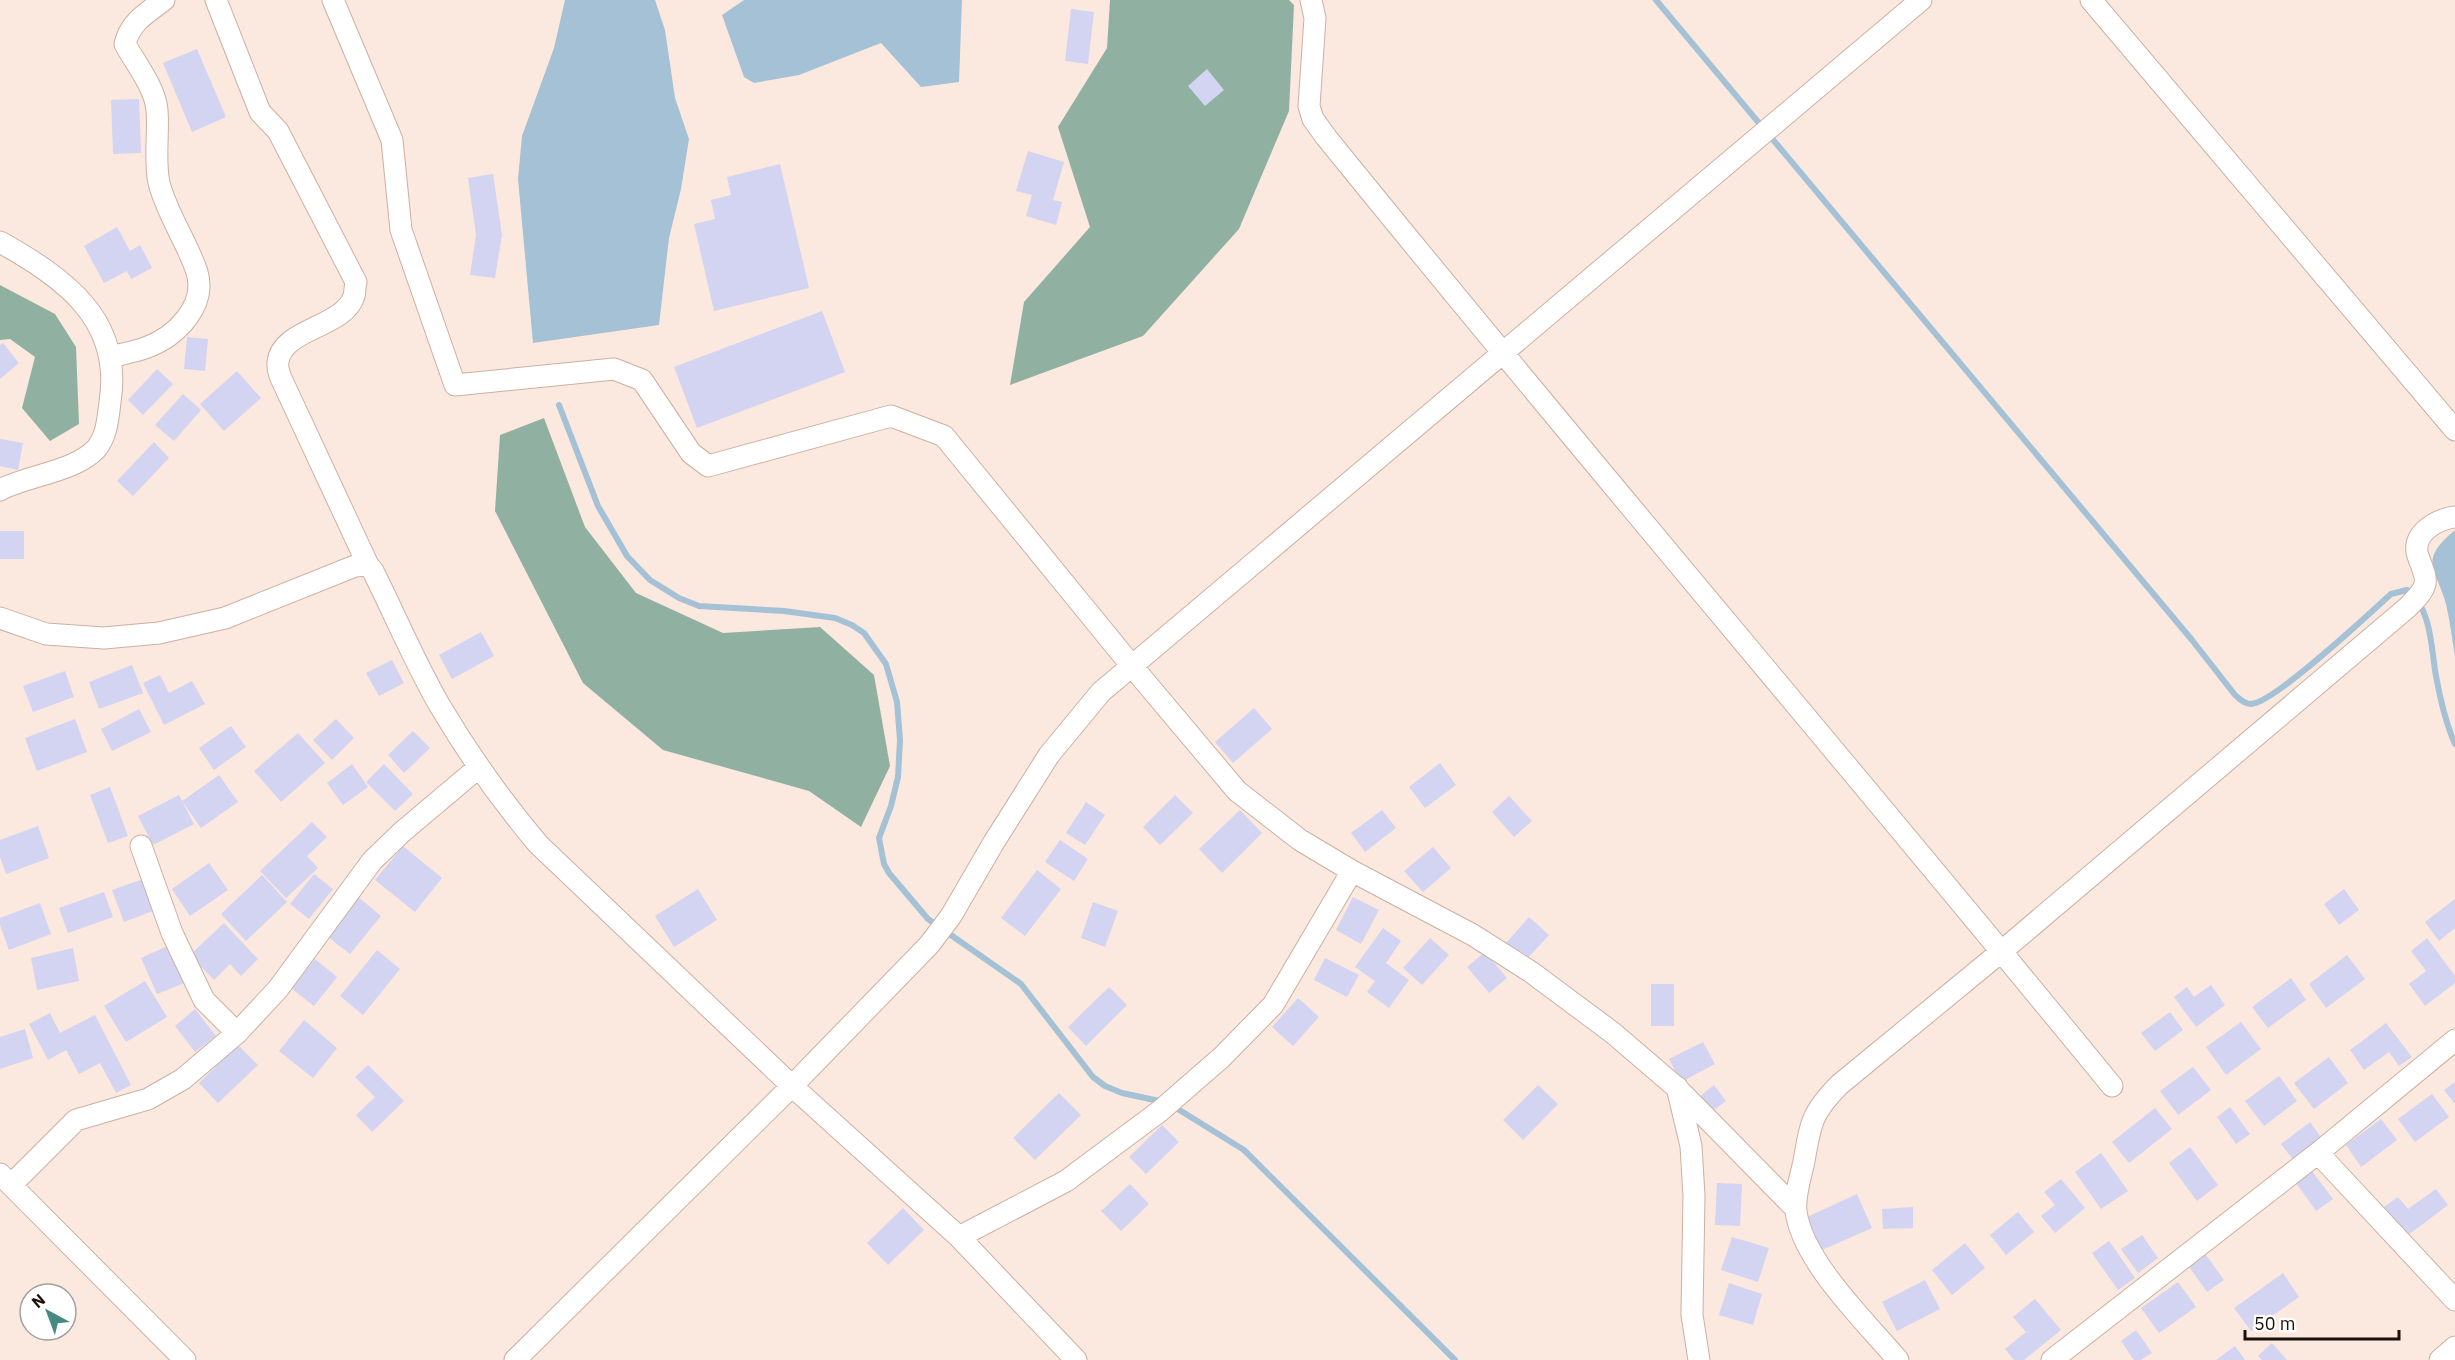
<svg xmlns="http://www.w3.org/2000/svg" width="2455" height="1360" viewBox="0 0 2455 1360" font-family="'IBM Plex Sans',sans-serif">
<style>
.forest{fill:#90b1a1}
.water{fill:#a4c1d6}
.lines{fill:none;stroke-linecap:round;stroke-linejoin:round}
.stream{stroke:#a4c1d6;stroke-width:6}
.building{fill:#d3d3f2}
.minor-casing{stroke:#ccb0a0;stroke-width:23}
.minor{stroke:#fff;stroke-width:21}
</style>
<rect width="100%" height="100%" fill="#fbe9df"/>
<path class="forest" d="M1110 0H1289L1294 5 1289 111 1239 229 1143 336 1010 385 1024 302 1090 227 1058 127 1107 48Z
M0 285 55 314 76 347 79 424 50 441 22 408 35 357 10 339 0 340Z
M544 418 585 527 636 593 723 633 820 627 874 675 890 766 861 827 809 791 663 750 583 683 495 511 500 435Z"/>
<path class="water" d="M565 0H655L665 30 675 98 689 139 681 189 669 238 659 325 533 343 518 179 522 136 554 48Z
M744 0H962L959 82 921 87 881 43 799 75 754 83 744 77 722 15Z
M2454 531H2455V656C2452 639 2450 621 2446 604 2436 568 2418 561 2454 531Z"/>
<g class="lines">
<path class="stream" d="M1656 0 2192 640 2235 695C2240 699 2244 704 2251 704 2274 703 2369 614 2391 594L2407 590C2432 608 2431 649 2436 676 2440 698 2446 724 2455 744
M559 405 598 506 627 556 650 580 679 598 699 606 784 611 835 618 852 625 864 633 886 664 897 702 900 740 898 777 891 806 879 838 884 864 889 873 928 919 1021 984 1093 1077 1105 1086 1122 1093 1164 1102
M1173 1106 1244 1150 1455 1360"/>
</g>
<path class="building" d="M1071 9 1094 12 1088 64 1065 61Z
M197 49 226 117 192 132 163 63Z
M1207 69 1224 90 1205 106 1188 86Z
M139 99 141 153 113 154 111 100Z
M1028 151 1064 162 1053 200 1062 202 1056 225 1026 216 1032 195 1016 191Z
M780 164 809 288 714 311 694 224 715 219 711 200 731 195 727 177Z
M493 174 502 235 495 278 470 275 476 235 468 178Z
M117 227 130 251 140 245 152 268 131 279 127 271 104 283 84 246Z
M822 311 845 372 697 428 674 367Z
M187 337 208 339 205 371 184 369Z
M3 343 19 363 0 379V345Z
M157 369 173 384 143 415 128 400Z
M237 371 261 398 224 431 200 404Z
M183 394 201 410 174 441 155 425Z
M0 439 23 443 18 470 0 466Z
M154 442 169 458 133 496 117 481Z
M0 531H24V559H0Z
M481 632 494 656 452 679 439 655Z
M392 660 404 683 379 696 366 673Z
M132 665 143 693 99 709 89 682Z
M65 671 74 697 33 712 23 686Z
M160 675 169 693 192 681 205 704 164 725 143 683Z
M1254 708 1272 729 1233 763 1215 742Z
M139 709 151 732 112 751 101 729Z
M75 719 87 752 37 771 25 738Z
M336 719 354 738 332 760 313 740Z
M231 726 246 747 214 770 199 748Z
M413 731 430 748 404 773 388 755Z
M298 733 325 763 281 802 254 771Z
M1440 763 1456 785 1425 808 1409 787Z
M352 764 368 787 343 805 327 783Z
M384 764 413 794 395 811 366 782Z
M219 775 238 802 201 828 182 801 194 824 153 845 138 816 179 795 182 801Z
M110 787 128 836 108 843 90 795Z
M1175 795 1193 813 1160 845 1143 827Z
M1509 796 1532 821 1514 837 1492 812Z
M1086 802 1105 815 1085 845 1066 833Z
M1240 810 1262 833 1222 873 1199 849Z
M1382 810 1396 828 1365 852 1351 833Z
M312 822 327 837 307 856 318 868 286 898 260 871Z
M38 826 49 858 6 874 0 857V840Z
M1060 840 1088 859 1074 881 1045 862Z
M403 846 442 878 415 912 375 880Z
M1433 847 1451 868 1423 892 1404 871Z
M209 863 228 890 190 916 172 889Z
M1037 870 1061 889 1025 936 1001 918Z
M314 874 333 889 309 919 290 904Z
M262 875 287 902 246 941 221 914Z
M146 878 158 909 124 922 112 890Z
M698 889 717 920 674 947 655 916Z
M2344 889 2359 910 2339 925 2324 904Z
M104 892 113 917 68 933 59 908Z
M356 895 381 916 350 954 324 934Z
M1353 897 1379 910 1361 944 1336 930Z
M2455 899V928L2439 941 2425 922Z
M1093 902 1118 911 1105 947 1081 938Z
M40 903 51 934 9 950 0 925V918Z
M1529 917 1549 935 1526 960 1506 943Z
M224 923 258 959 241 976 230 964 214 980 190 955Z
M1383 928 1401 941 1386 963 1409 980 1389 1008 1367 992 1375 981 1355 967Z
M1430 938 1449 955 1422 985 1403 968Z
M2427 938 2455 976V983L2425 1006 2409 984 2426 971 2411 951Z
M172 944 189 981 157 994 141 958Z
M73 948 79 981 37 990 31 958Z
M377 950 400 969 363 1015 340 996Z
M1485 952 1507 978 1489 993 1467 967Z
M2347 955 2365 979 2326 1008 2309 984Z
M1325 958 1359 975 1347 997 1314 980Z
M315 959 337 977 314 1006 291 988Z
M2291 978 2306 1000 2268 1028 2252 1007Z
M145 981 167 1017 126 1042 104 1006Z
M1651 984H1674V1026H1651Z
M2211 985 2225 1005 2196 1027 2174 997 2187 987 2194 997Z
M1109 987 1127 1005 1086 1046 1068 1027Z
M1298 998 1319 1017 1293 1046 1272 1027Z
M195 1009 216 1036 195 1052 175 1026Z
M2170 1012 2183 1030 2155 1051 2141 1033Z
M50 1013 60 1033 95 1015 131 1085 116 1093 100 1063 79 1074 66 1050 48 1060 29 1024Z
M304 1020 337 1048 313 1078 279 1051Z
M2241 1022 2261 1049 2226 1075 2206 1047Z
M2386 1023 2412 1057 2399 1066 2389 1052 2364 1070 2350 1050Z
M25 1029 33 1058 0 1069V1037Z
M1703 1042 1715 1064 1681 1082 1669 1059Z
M238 1045 258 1065 218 1103 199 1083Z
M2329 1057 2348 1083 2314 1109 2294 1083Z
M368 1065 404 1101 372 1132 356 1115 375 1097 355 1077Z
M2193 1067 2211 1090 2178 1115 2160 1091Z
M2279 1076 2297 1101 2264 1126 2245 1101Z
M2455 1082V1104L2444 1090Z
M1538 1085 1558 1104 1523 1140 1503 1120Z
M1714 1085 1726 1101 1711 1112 1699 1097Z
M1059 1093 1081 1115 1035 1160 1013 1138Z
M2432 1094 2449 1117 2415 1142 2398 1119Z
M2230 1107 2250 1134 2236 1144 2217 1117Z
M2155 1108 2172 1129 2129 1163 2112 1142Z
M2381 1119 2397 1140 2361 1167 2346 1145Z
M2310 1122 2323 1140 2294 1161 2281 1144Z
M1162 1125 1179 1142 1146 1174 1129 1157Z
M2190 1147 2218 1185 2197 1201 2169 1163Z
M2101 1153 2128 1191 2101 1209 2075 1172Z
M2312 1171 2333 1199 2316 1211 2296 1183Z
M2061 1179 2085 1208 2055 1233 2041 1216 2055 1205 2044 1192Z
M1717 1183 1742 1184 1740 1226 1715 1225Z
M1130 1184 1149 1204 1121 1231 1101 1211Z
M2436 1189 2448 1205 2403 1239 2381 1209 2398 1197 2408 1209Z
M1857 1194 1872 1228 1822 1250 1807 1217Z
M1913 1207V1228L1883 1229 1882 1209Z
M903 1208 924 1230 888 1265 867 1243Z
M2018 1212 2034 1232 2006 1255 1990 1235Z
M2142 1235 2158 1258 2138 1273 2121 1249Z
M1732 1237 1769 1248 1758 1282 1721 1270Z
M2109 1241 2135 1278 2118 1290 2092 1253Z
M1965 1243 1985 1268 1952 1295 1932 1270Z
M2204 1252 2224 1280 2207 1292 2187 1264Z
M2283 1273 2299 1297 2251 1331 2234 1308Z
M1925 1280 1940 1309 1897 1331 1882 1302Z
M2178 1282 2196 1307 2159 1333 2141 1308Z
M1729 1283 1762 1294 1753 1325 1719 1315Z
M2035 1299 2061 1330 2024 1360H2014L2005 1349 2026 1332 2013 1317Z
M2136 1330 2152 1353 2141 1360H2134L2121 1341Z
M2272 1343 2287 1360H2262L2258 1356Z
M2235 1346 2245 1360H2216Z"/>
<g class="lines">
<g class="minor-casing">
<path id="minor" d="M216 0 260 112 278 131 356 282C355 286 355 292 354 296 344 328 282 328 278 362 277 366 279 372 280 376L368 565 373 571C395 615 415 663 440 706 469 755 501 800 538 844L792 1086 959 1237 1076 1360
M333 0 392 140 401 230 455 385 614 369 642 380 691 453 708 466 891 416 944 436 1131 665 1237 791 1300 840 1352 871 1473 935 1531 972 1613 1033 1676 1087 1795 1208
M1311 0 1315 18 1309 106 1313 119 1326 137C1584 456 1852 768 2112 1086
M2091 0 2455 430
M0 242C64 278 123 319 110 402 108 418 107 436 96 449 74 472 28 475 0 490
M110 357C121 354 134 352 145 348 176 337 207 306 197 272 187 242 167 214 159 183 154 159 159 134 157 110 155 87 135 63 125 44 130 22 147 13 164 0
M0 618 46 634 104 638 159 633 225 618 355 566 368 565
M141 846 172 933 204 1000 237 1033
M1677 1087 1691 1146 1694 1196 1692 1315 1699 1360
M2318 1153 2455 1300
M0 1174 185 1360
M11 1185 76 1120 148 1099 183 1079 237 1033 278 989 372 861 402 832 478 768
M959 1237 1066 1181 1160 1111 1222 1057 1273 1005 1352 871
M515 1360 792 1086 929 945 951 916 994 842 1049 755 1101 692 1921 0
M1898 1360C1866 1322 1802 1261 1796 1211 1794 1196 1801 1176 1804 1161 1811 1122 1811 1114 1839 1085L2002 951 2408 607C2414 600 2423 593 2425 584 2427 574 2419 562 2417 552 2414 532 2438 519 2455 517
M2052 1360 2318 1153 2455 1040
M2440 1360 2455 1347"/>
</g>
<use href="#minor" class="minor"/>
</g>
<g transform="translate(48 1312) rotate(319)"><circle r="28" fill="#ffffff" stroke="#a4a09e" stroke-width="1.5"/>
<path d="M0-4.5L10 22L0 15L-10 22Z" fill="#468b7f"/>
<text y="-9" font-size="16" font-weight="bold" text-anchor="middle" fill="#1b110c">N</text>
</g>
<path d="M2245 1330v9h154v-9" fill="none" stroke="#1b110c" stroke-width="3"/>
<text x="2254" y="1330" font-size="18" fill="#1b110c" stroke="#ffffff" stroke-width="4.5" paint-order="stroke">50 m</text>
</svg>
